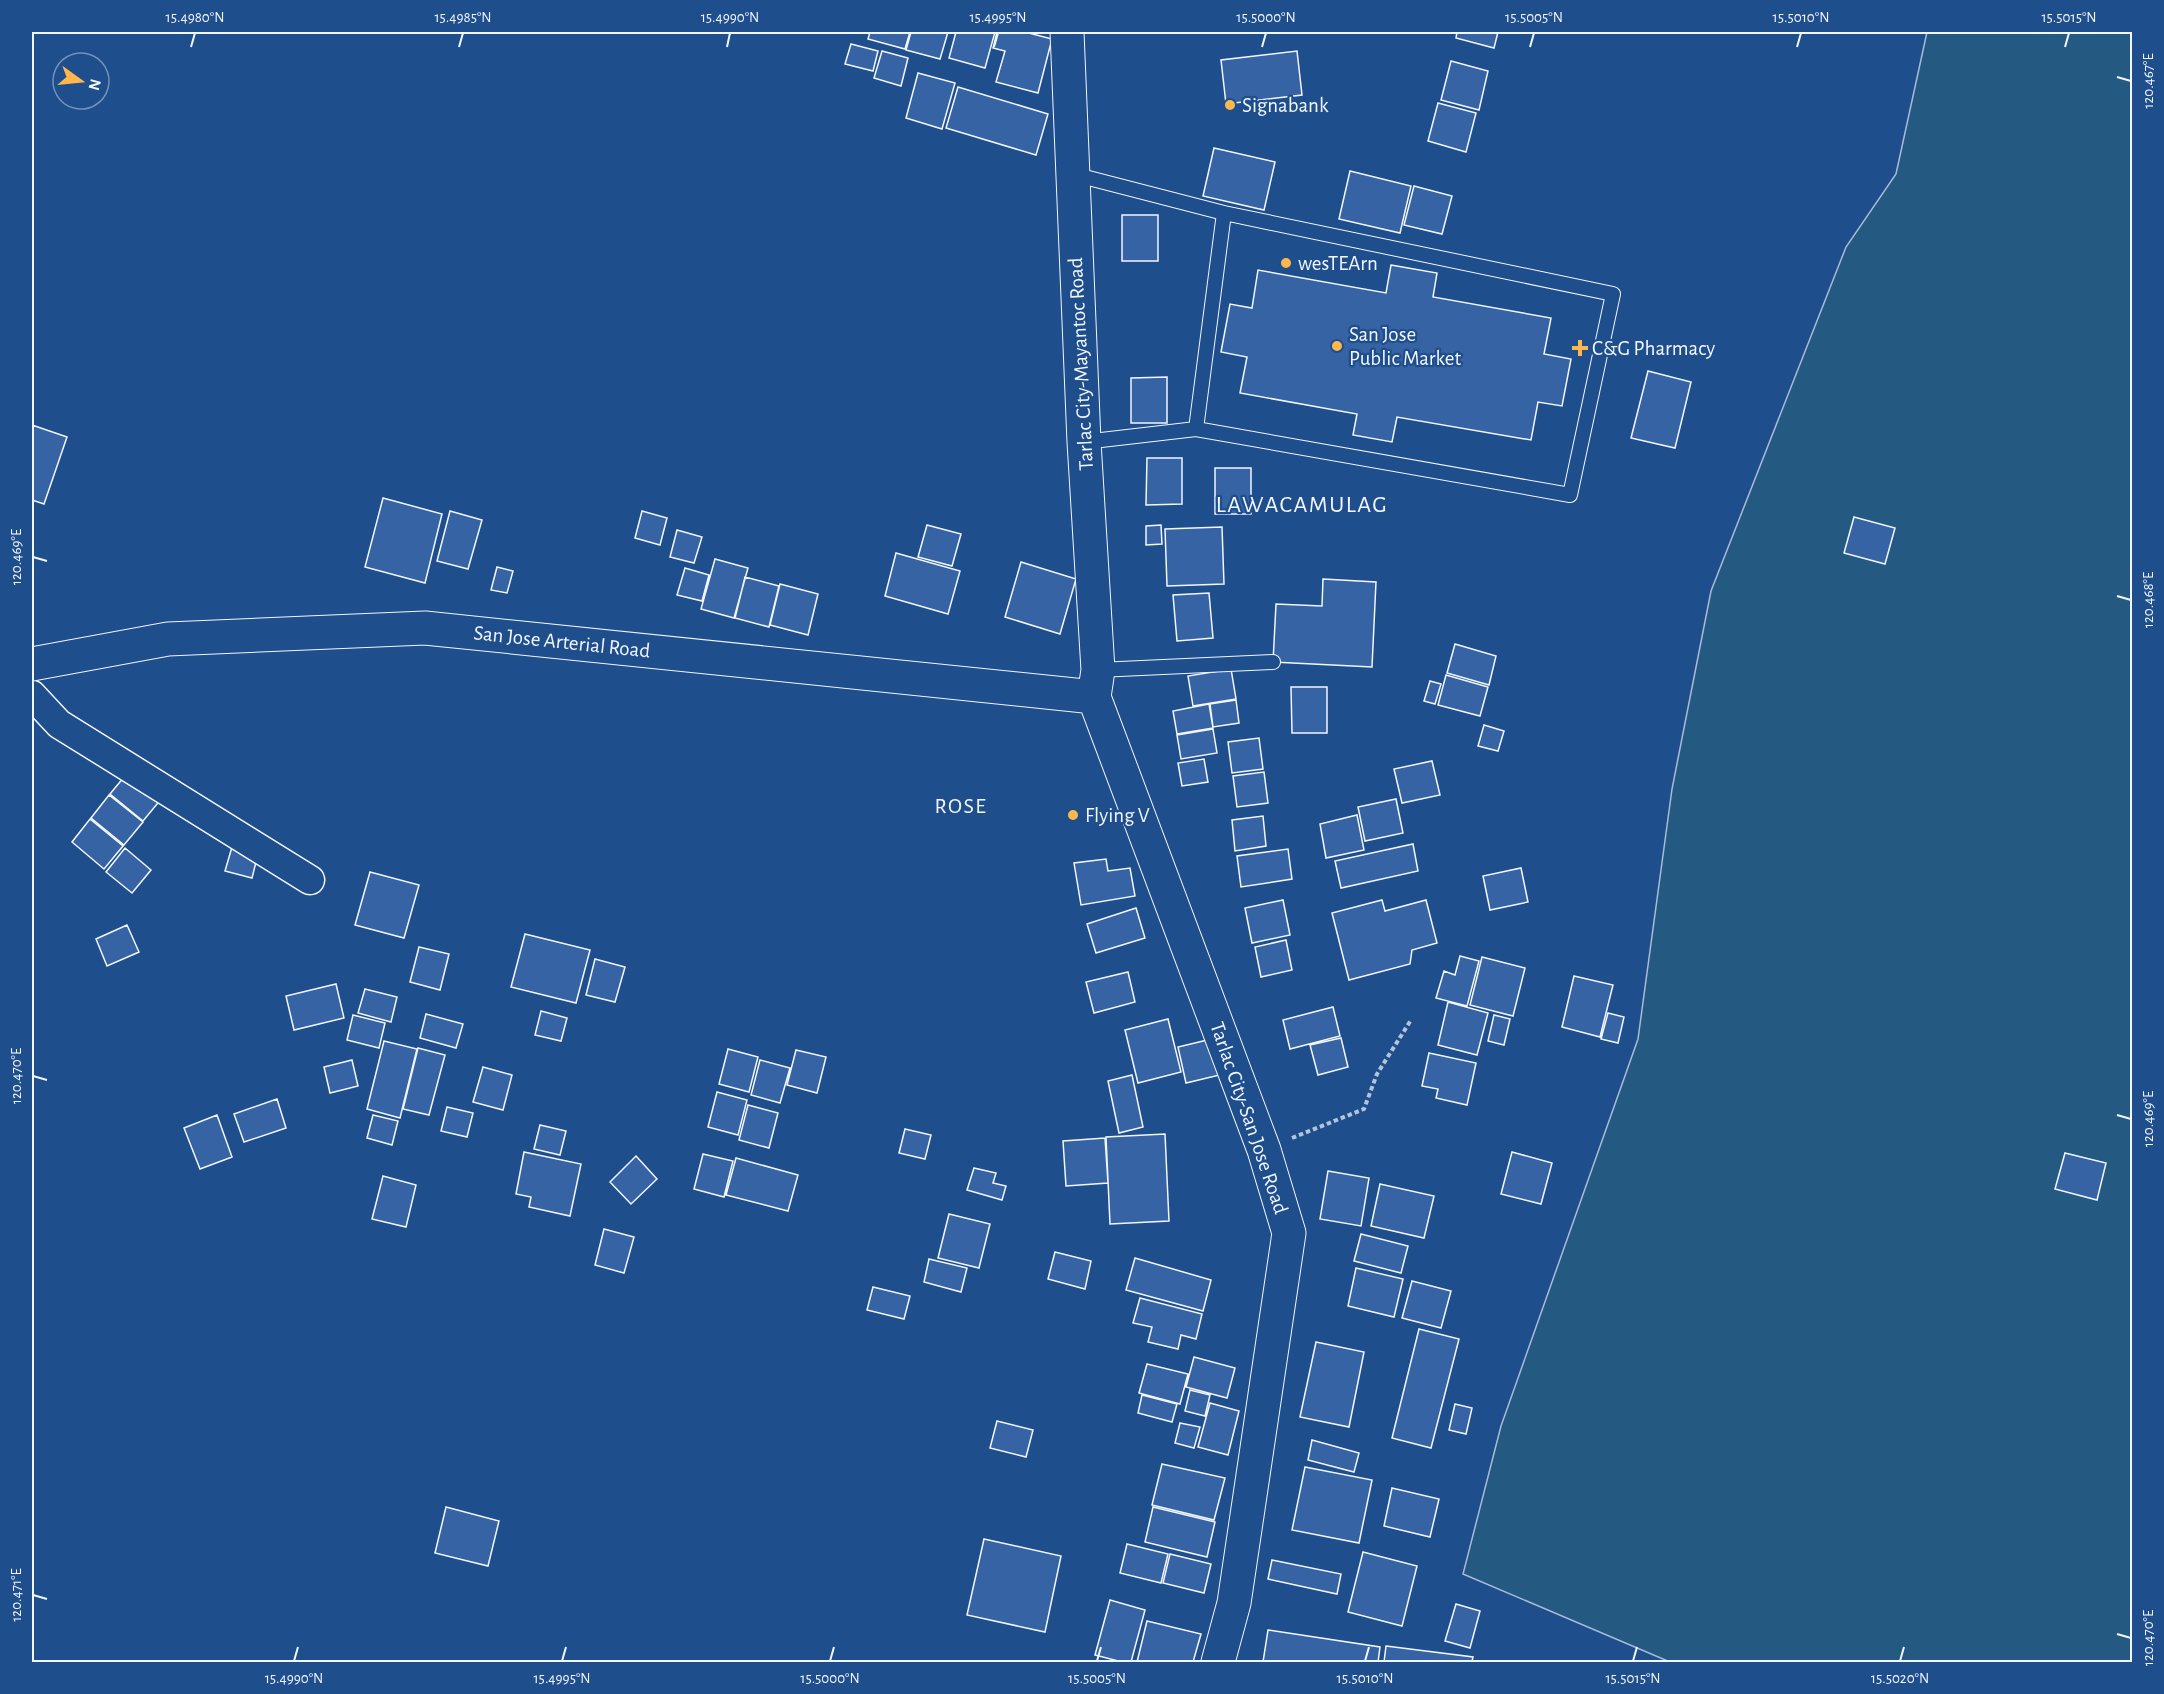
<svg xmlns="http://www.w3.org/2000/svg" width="2164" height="1694" viewBox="0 0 2164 1694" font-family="'Alegreya Sans',sans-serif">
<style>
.green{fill:#245a82;stroke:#a8bbd7;stroke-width:1.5}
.building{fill:#3563a3;stroke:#f2f6ff;stroke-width:1.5}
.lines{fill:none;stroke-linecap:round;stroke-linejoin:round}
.service-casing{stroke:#f2f6ff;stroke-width:16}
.minor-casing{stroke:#f2f6ff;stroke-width:31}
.secondary-casing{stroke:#f2f6ff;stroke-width:35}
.path{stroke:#b3c4dc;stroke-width:4;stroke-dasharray:4.5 3;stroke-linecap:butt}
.service{stroke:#1f4e8c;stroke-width:14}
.minor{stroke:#1f4e8c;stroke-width:28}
.secondary{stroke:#1f4e8c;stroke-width:33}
.ticks{fill:none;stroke:#f2f6ff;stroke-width:2}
.poi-dot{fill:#ffb74d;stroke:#1f4e8c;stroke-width:2}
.labels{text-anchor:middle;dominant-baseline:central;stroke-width:4.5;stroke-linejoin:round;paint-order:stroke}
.poi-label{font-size:21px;fill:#f2f6ff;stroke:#1f4e8c;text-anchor:start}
.street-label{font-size:21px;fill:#f2f6ff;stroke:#1f4e8c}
.neighbourhood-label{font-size:22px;letter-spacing:1.5px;fill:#f2f6ff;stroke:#1f4e8c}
.quarter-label{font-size:24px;letter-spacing:1.5px;fill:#f2f6ff;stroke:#1f4e8c}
.neatline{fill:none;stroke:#f2f6ff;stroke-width:2}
.ticks-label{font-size:15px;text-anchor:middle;fill:#f2f6ff}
</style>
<rect width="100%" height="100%" fill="#1f4e8c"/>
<path class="green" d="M1927 32H2132V1662H1670L1463 1574 1501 1426 1638 1039 1672 789 1711 591 1846 247 1896 174Z"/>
<path class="building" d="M870 32H910L905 49 868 39Z
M911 32H948L940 59 906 50Z
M956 32H995L985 68 949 58Z
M997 32H1025L1052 39 1038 93 996 82 1005 51 993 48Z
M1457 32H1498L1494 48 1456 38Z
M851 44 878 51 873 71 845 64Z
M882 51 908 58 901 86 874 78Z
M1297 51 1302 95 1226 104 1221 60Z
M1451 61 1488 71 1479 110 1441 100Z
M918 73 955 83 942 129 906 118Z
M958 87 1048 114 1036 155 946 128Z
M1438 103 1476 113 1466 152 1428 141Z
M1214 148 1275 162 1264 210 1203 196Z
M1350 171 1411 186 1400 233 1339 219Z
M1414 186 1452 196 1442 234 1404 225Z
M1122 215H1158V261H1122Z
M1391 265 1437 273 1433 297 1551 318 1544 354 1571 359 1562 406 1538 402 1531 440 1397 417 1392 442 1353 435 1357 414 1240 393 1247 357 1221 352 1230 304 1252 308 1258 270 1386 293Z
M1648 371 1691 382 1675 448 1631 438Z
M1167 377V423H1131V378Z
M32 425 67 437 44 504 32 500Z
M1147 458H1182V504L1146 505Z
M1215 468H1251V514H1215Z
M383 498 442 514 425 583 365 567Z
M450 511 482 520 468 569 437 561Z
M642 511 667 518 660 545 635 538Z
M1854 517 1895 528 1885 564 1844 553Z
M927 525 961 534 952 566 918 557Z
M1161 525 1162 544 1146 545V526Z
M1222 527 1224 584 1167 586 1165 529Z
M677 530 702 537 694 563 670 557Z
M896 553 960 571 948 614 885 596Z
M715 559 748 568 734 618 701 609Z
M1021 562 1076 579 1060 634 1005 617Z
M497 567 513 571 507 593 491 590Z
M685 568 709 575 702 601 677 595Z
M745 577 779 586 769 627 735 618Z
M1323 579 1376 582 1372 667 1273 662 1276 604 1322 606Z
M780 584 818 594 808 635 770 625Z
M1209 593 1213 638 1177 641 1173 595Z
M1455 644 1496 656 1489 685 1447 673Z
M1231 669 1236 699 1193 706 1188 676Z
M1446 675 1488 687 1480 716 1438 705Z
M1430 681 1441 684 1435 704 1424 701Z
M1291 687H1327V733H1292Z
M1236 700 1239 723 1213 727 1210 704Z
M1209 704 1213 728 1177 734 1173 711Z
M1484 725 1504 731 1498 751 1478 746Z
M1213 729 1217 753 1181 759 1177 735Z
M1259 738 1263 769 1232 773 1228 742Z
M1204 759 1208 782 1182 786 1178 763Z
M1432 761 1440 795 1402 803 1394 769Z
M129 771 162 798 143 821 110 794Z
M1264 772 1268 803 1237 807 1233 776Z
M109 795 143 822 124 845 91 818Z
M1396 799 1403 833 1365 841 1358 807Z
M1357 815 1364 850 1326 858 1320 824Z
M1263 816 1266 846 1235 851 1232 820Z
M90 819 123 846 104 869 72 842Z
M1413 844 1418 871 1341 888 1335 861Z
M232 847 258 854 252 878 225 871Z
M125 848 151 870 132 893 106 872Z
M1288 849 1292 879 1241 887 1237 856Z
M1106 859 1108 871 1130 868 1135 896 1081 905 1074 863Z
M1521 868 1528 902 1490 910 1483 876Z
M370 872 419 885 404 938 355 925Z
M1283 900 1290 935 1252 943 1245 908Z
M1382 900 1385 911 1426 900 1437 943 1412 950 1410 964 1349 980 1332 913Z
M1136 908 1145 938 1096 953 1087 924Z
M127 925 139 952 107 966 96 939Z
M525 934 590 950 576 1003 511 987Z
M1286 940 1292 970 1261 977 1255 947Z
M419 947 449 954 440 990 410 982Z
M1460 956 1479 961 1467 1006 1436 998 1444 971 1455 975Z
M1482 957 1525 968 1513 1016 1470 1005Z
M595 959 625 967 615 1002 586 995Z
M1128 972 1135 1002 1094 1013 1086 982Z
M1574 976 1613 985 1600 1037 1562 1027Z
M336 984 344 1018 294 1030 286 996Z
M365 989 397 997 391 1022 358 1013Z
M1448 1002 1488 1013 1477 1055 1438 1045Z
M1333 1007 1340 1036 1290 1049 1283 1020Z
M541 1011 567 1018 561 1041 535 1035Z
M1608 1013 1624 1017 1618 1043 1601 1039Z
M426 1014 463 1024 456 1048 420 1038Z
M353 1015 385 1023 379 1048 347 1040Z
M1494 1015 1510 1019 1504 1045 1488 1041Z
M1168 1019 1181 1072 1138 1083 1125 1030Z
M1220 1037 1228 1073 1186 1083 1178 1047Z
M1341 1038 1348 1067 1318 1075 1310 1045Z
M384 1041 417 1049 400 1118 367 1109Z
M418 1048 445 1055 429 1115 403 1109Z
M728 1049 758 1057 749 1092 719 1084Z
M796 1050 826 1057 817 1093 787 1085Z
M1429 1053 1476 1063 1467 1105 1436 1098 1438 1089 1422 1086Z
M352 1060 358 1086 330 1093 324 1067Z
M760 1060 790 1068 780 1103 751 1095Z
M483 1067 512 1075 503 1110 473 1102Z
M1132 1075 1143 1127 1119 1133 1108 1081Z
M717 1092 747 1100 738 1135 708 1127Z
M277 1099 286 1128 244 1142 234 1114Z
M748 1105 778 1113 769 1148 739 1140Z
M447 1107 473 1113 467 1137 441 1131Z
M217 1115 232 1157 200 1169 184 1128Z
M373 1115 398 1121 392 1145 367 1138Z
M540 1125 566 1131 560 1155 534 1149Z
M905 1129 931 1135 925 1159 899 1153Z
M1165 1134 1169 1221 1110 1224 1106 1137Z
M1105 1138 1108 1183 1066 1186 1063 1141Z
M524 1152 581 1164 570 1216 529 1207 531 1197 516 1194Z
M1512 1152 1552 1163 1541 1204 1501 1194Z
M2065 1153 2106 1163 2097 1200 2055 1189Z
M703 1154 733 1161 724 1197 694 1189Z
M636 1156 657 1179 631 1204 610 1182Z
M736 1158 798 1175 788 1211 726 1195Z
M974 1168 996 1173 993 1183 1006 1186 1002 1200 967 1190Z
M1328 1171 1369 1178 1361 1226 1320 1219Z
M383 1176 416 1185 406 1227 372 1219Z
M1380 1184 1434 1196 1424 1238 1371 1226Z
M949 1214 990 1224 979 1268 938 1258Z
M604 1229 634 1237 624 1273 595 1265Z
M1361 1234 1408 1246 1401 1273 1354 1261Z
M1055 1252 1091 1261 1085 1289 1048 1279Z
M1135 1258 1211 1280 1203 1311 1126 1290Z
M929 1259 967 1268 961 1292 924 1282Z
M1356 1268 1403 1279 1394 1317 1348 1306Z
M1412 1281 1451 1291 1441 1328 1402 1318Z
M873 1287 910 1296 904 1319 867 1310Z
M1140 1298 1202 1314 1196 1339 1181 1335 1178 1349 1148 1342 1152 1327 1133 1323Z
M1419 1329 1459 1339 1431 1448 1392 1438Z
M1316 1342 1364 1352 1349 1427 1300 1417Z
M1194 1357 1235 1368 1227 1398 1186 1387Z
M1147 1364 1188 1374 1180 1404 1139 1393Z
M1190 1390 1210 1395 1205 1416 1185 1411Z
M1142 1395 1177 1404 1172 1422 1138 1413Z
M1210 1403 1239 1411 1228 1455 1198 1447Z
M1455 1404 1472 1408 1466 1434 1449 1430Z
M997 1421 1033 1430 1026 1457 990 1448Z
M1180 1423 1200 1427 1194 1448 1175 1443Z
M1312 1440 1359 1453 1354 1472 1308 1460Z
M1162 1464 1225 1478 1214 1520 1152 1505Z
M1305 1467 1372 1480 1359 1543 1292 1530Z
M1392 1488 1439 1499 1430 1537 1384 1526Z
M446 1507 499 1521 488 1566 435 1553Z
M1153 1507 1215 1522 1207 1557 1145 1542Z
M984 1539 1061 1556 1045 1632 967 1615Z
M1127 1544 1168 1554 1161 1583 1120 1573Z
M1363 1552 1417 1566 1402 1626 1348 1612Z
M1170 1554 1211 1564 1204 1593 1163 1583Z
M1272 1560 1341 1574 1337 1594 1268 1579Z
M1110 1600 1145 1610 1131 1662H1122L1095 1655Z
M1456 1604 1480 1611 1470 1648 1445 1641Z
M1147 1621 1201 1634 1193 1662H1137Z
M1268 1630 1380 1647 1378 1662H1263Z
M1386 1646 1473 1657 1472 1662H1384Z"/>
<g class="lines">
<g class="service-casing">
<path id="service" d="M1073 174 1224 213 1613 294 1570 495 1196 429 1084 442
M1196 429 1224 213
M1098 670 1273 662"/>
</g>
<g class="minor-casing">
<path id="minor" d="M32 695 59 724 310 880"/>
</g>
<g class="secondary-casing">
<path id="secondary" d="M1067 32 1084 442 1098 670 1094 697
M32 664 168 639 425 628 1094 697
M1094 697 1264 1150 1289 1233 1234 1603 1218 1662"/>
</g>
<path class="path" d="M1292 1138 1364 1109 1377 1074 1411 1020"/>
<use href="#service" class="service"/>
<use href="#minor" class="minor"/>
<use href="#secondary" class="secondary"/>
</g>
<path class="ticks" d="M191 47 195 33M459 47 463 33M727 47 730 33M994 47 998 33M1262 47 1266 33M1530 47 1534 33M1797 47 1801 33M2065 47 2069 33M2117 77 2131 81M33 557 47 561M2117 596 2131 600M33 1076 47 1080M2117 1115 2131 1119M33 1595 47 1599M2117 1634 2131 1638M294 1661 298 1647M562 1661 566 1647M830 1661 834 1647M1097 1661 1101 1647M1365 1661 1369 1647M1633 1661 1637 1647M1900 1661 1904 1647"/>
<g class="poi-dot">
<circle cx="1230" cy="105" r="6"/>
<circle cx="1286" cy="263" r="6"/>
<circle cx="1337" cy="346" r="6"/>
<path d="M1577 339h6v6h6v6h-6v6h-6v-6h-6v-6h6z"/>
<circle cx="1073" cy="815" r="6"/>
</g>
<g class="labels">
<g class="poi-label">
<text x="1242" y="105">Signabank</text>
<text x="1298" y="263">wesTEArn</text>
<text x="1349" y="334">San Jose<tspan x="1349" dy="24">Public Market</tspan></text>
<text x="1592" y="348">C&amp;G Pharmacy</text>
<text x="1085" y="815">Flying V</text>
</g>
<g class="street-label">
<text transform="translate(1081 364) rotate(-93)">Tarlac City-Mayantoc Road</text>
<text transform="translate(562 642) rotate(6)">San Jose Arterial Road</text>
<text transform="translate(1249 1118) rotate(71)">Tarlac City-San Jose Road</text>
</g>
<g class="neighbourhood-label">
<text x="961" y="806">ROSE</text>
</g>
<g class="quarter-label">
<text x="1302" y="505">LAWACAMULAG</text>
</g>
</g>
<rect width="2164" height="1694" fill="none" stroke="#1f4e8c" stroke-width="66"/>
<g transform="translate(81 81) rotate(105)"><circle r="28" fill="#1f4e8c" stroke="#7391ba" stroke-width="1.5"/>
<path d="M0-4.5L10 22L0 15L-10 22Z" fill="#ffb74d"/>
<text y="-9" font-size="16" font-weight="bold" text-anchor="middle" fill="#f2f6ff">N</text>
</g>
<rect x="33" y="33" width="2098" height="1628" class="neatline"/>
<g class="ticks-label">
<text x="195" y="22">15.4980°N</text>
<text x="463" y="22">15.4985°N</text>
<text x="730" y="22">15.4990°N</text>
<text x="998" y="22">15.4995°N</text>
<text x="1266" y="22">15.5000°N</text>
<text x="1534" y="22">15.5005°N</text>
<text x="1801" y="22">15.5010°N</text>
<text x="2069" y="22">15.5015°N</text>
<text transform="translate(2148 81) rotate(-90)" y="5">120.467°E</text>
<text transform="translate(16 557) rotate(-90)" y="5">120.469°E</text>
<text transform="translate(2148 600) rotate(-90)" y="5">120.468°E</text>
<text transform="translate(16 1076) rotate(-90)" y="5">120.470°E</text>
<text transform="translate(2148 1119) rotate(-90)" y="5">120.469°E</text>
<text transform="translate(16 1595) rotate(-90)" y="5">120.471°E</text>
<text transform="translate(2148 1638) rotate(-90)" y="5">120.470°E</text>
<text x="294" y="1683">15.4990°N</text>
<text x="562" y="1683">15.4995°N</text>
<text x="830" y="1683">15.5000°N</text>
<text x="1097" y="1683">15.5005°N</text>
<text x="1365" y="1683">15.5010°N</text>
<text x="1633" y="1683">15.5015°N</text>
<text x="1900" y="1683">15.5020°N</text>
</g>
</svg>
